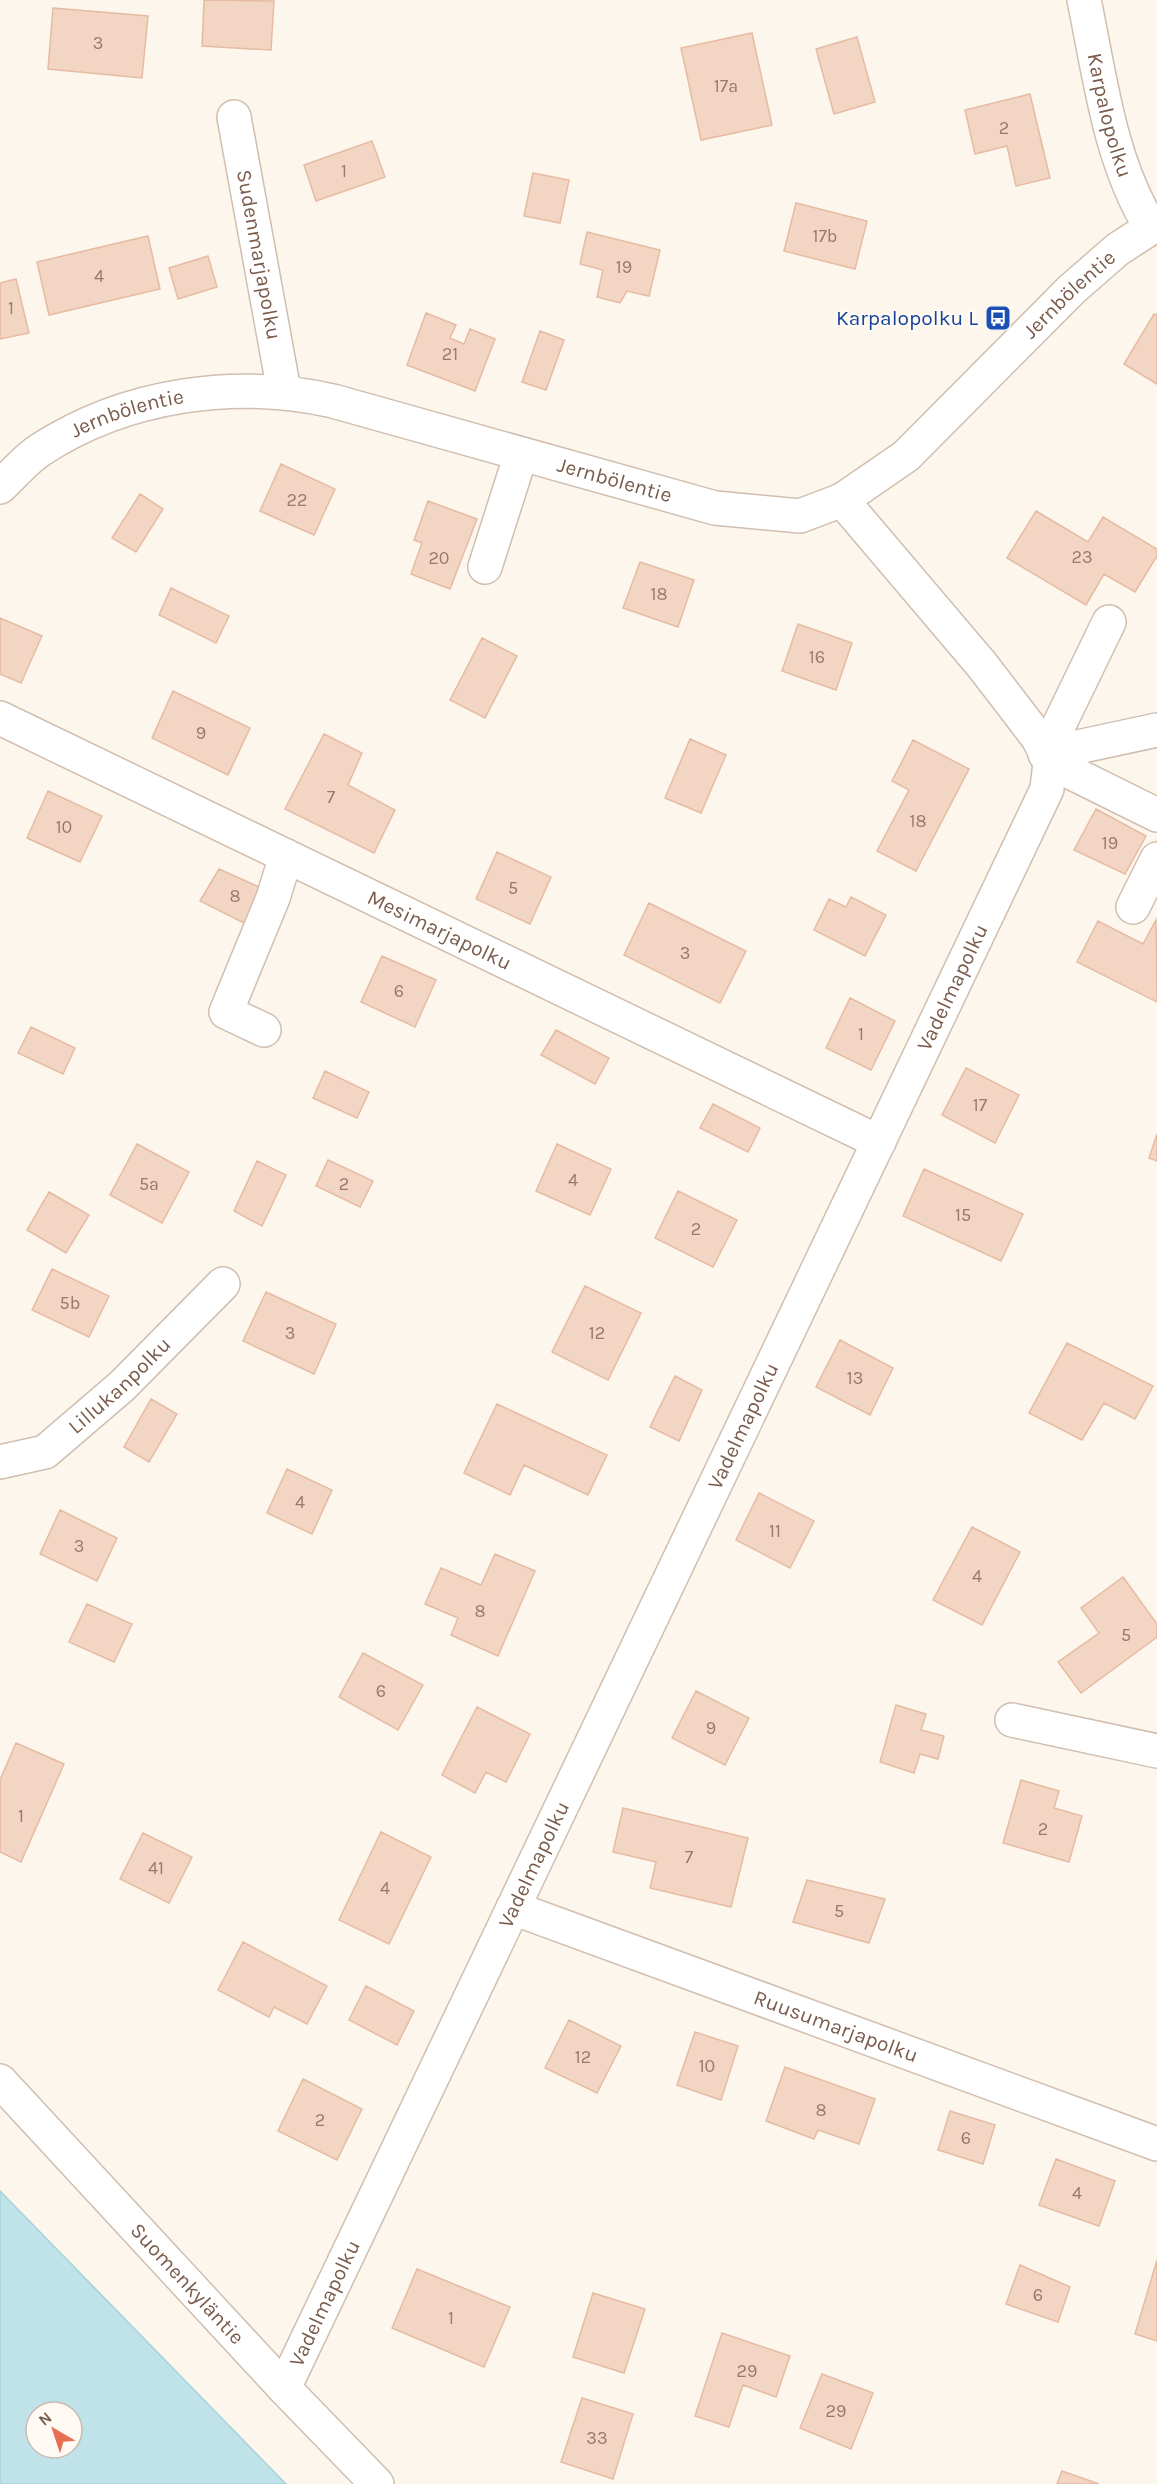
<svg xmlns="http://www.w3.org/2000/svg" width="1157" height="2484" viewBox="0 0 1157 2484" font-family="Karla,sans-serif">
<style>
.water{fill:#bfe3e8;stroke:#a5d3da;stroke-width:1.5;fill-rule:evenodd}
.building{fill:#f3d5c3;stroke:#e6bba3;stroke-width:1.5}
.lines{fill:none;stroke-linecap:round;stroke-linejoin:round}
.minor-casing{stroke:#d1beb0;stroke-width:36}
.minor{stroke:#fff;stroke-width:33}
.labels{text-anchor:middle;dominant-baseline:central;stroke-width:4.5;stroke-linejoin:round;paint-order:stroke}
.number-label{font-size:18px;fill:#987a6a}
.street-label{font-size:21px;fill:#7a5c4d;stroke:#fffaf3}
.transit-label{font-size:21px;fill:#164399;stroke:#fffaf3;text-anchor:end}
</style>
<rect width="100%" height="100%" fill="#fdf6ec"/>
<path class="water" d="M0 2191 286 2484H0ZM36 2412H72V2448H36Z"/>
<path class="building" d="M204 0 274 1 271 50 202 46Z
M53 8 148 16 142 78 48 69Z
M752 33 772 125 701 140 681 48Z
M857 37 875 102 834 114 816 49Z
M1030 94 1050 178 1016 186 1007 146 975 154 965 110Z
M372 141 385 177 316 201 304 165Z
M533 173 569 180 560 223 524 216Z
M796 203 867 221 855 269 784 251Z
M587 232 660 250 649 296 627 291 620 303 597 297 603 270 580 264Z
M148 236 160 289 49 315 37 262Z
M208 256 217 287 178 299 169 268Z
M16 279 29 333 0 339V283Z
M426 313 456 325 450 338 464 344 470 329 495 339 475 391 407 365Z
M1154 314 1157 315V384L1124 364Z
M540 331 564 340 546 390 522 382Z
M281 464 335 489 314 535 260 511Z
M140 494 163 509 136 552 112 538Z
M428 501 477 519 450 589 411 574 422 543 414 540Z
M1036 511 1088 542 1103 517 1157 549V556L1135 592 1104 574 1086 605 1007 558Z
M640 562 694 580 678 627 623 608Z
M171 588 229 616 216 643 159 615Z
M0 618 42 636 21 683 0 674Z
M798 624 852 643 836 690 782 671Z
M482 638 517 656 485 718 450 700Z
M173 691 250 728 228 775 152 738Z
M324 734 362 753 348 785 395 810 374 853 285 809Z
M690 739 726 755 701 813 665 798Z
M913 740 969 769 916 871 877 851 909 790 892 781Z
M48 791 102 816 80 862 27 838Z
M1096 809 1146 836 1125 874 1074 850Z
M497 852 551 877 530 924 476 899Z
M219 869 268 891 250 926 200 901Z
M851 897 886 915 865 956 814 930 829 899 846 907Z
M649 903 746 951 720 1003 624 955Z
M1156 920 1157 1002 1077 962 1098 921 1143 944Z
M382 956 436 980 415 1027 361 1002Z
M850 998 895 1021 871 1070 826 1048Z
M31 1027 75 1048 63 1074 18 1053Z
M556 1030 609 1058 595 1084 541 1055Z
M966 1068 1019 1095 995 1143 942 1115Z
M325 1071 369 1092 357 1118 313 1098Z
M713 1104 760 1128 748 1152 700 1128Z
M1157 1134V1161L1149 1158Z
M137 1144 189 1172 162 1223 110 1195Z
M557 1144 611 1169 590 1215 536 1191Z
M328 1160 373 1181 360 1207 316 1186Z
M257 1161 286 1175 262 1226 234 1211Z
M924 1169 1023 1214 1001 1261 903 1216Z
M678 1191 737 1220 713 1267 655 1238Z
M49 1192 89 1215 66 1253 27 1230Z
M52 1269 109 1296 89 1337 32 1310Z
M585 1286 641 1313 608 1380 552 1352Z
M266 1292 336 1324 314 1374 243 1341Z
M840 1340 893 1368 870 1415 816 1387Z
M1067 1343 1153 1386 1135 1419 1104 1403 1082 1440 1029 1413Z
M675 1376 702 1390 679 1441 650 1427Z
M151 1399 177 1414 149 1462 124 1447Z
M497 1404 607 1455 588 1495 524 1465 510 1495 464 1473Z
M287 1469 332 1490 312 1534 267 1513Z
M759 1493 814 1521 790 1568 736 1540Z
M60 1510 117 1538 97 1581 40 1554Z
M972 1527 1020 1552 982 1625 933 1600Z
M495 1554 535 1571 498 1656 451 1635 458 1618 425 1604 441 1568 481 1585Z
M1123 1577 1157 1624V1637L1081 1693 1058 1662 1099 1633 1081 1608Z
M87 1604 132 1624 114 1662 69 1642Z
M363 1653 423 1685 398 1730 339 1697Z
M696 1691 749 1718 725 1765 672 1738Z
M896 1705 926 1714 921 1730 944 1736 938 1759 920 1754 914 1773 880 1762Z
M477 1707 530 1734 506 1782 486 1772 475 1793 442 1775Z
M16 1743 64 1764 21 1862 0 1852V1780Z
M1021 1780 1059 1791 1054 1808 1082 1816 1069 1862 1003 1843Z
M623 1808 748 1838 731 1907 650 1888 656 1862 613 1852Z
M381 1832 431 1857 389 1944 339 1920Z
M143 1833 192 1857 169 1903 120 1879Z
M807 1880 885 1899 869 1943 793 1922Z
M243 1942 327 1986 307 2024 274 2007 269 2017 218 1990Z
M366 1986 414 2011 397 2045 349 2020Z
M569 2020 621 2046 597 2093 545 2068Z
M695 2032 738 2046 721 2100 677 2085Z
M785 2067 875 2099 859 2144 818 2130 814 2139 766 2121Z
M303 2079 362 2109 337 2160 278 2131Z
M950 2111 995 2125 983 2164 938 2150Z
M1056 2159 1115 2181 1099 2226 1039 2205Z
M1157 2260V2341L1135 2334Z
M1020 2265 1070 2287 1058 2322 1006 2304Z
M417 2269 510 2307 484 2367 392 2328Z
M593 2293 645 2309 624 2373 573 2357Z
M722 2333 790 2356 776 2397 743 2385 729 2427 695 2416Z
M822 2374 873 2393 851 2449 800 2428Z
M582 2398 633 2414 613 2479 561 2462Z
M1062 2471 1099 2484H1057Z"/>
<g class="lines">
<g class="minor-casing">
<g id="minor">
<path id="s1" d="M1084 0C1100 76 1109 159 1150 226"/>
<path id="s2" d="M234 117 284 391"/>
<path id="s3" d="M0 487C13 475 26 459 40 450 126 394 235 379 333 401L715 508 800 516 842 500 906 456 1071 290 1118 249 1157 224"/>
<path d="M485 567 521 454"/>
<path d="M1109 622 1045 754 1157 730"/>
<path id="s4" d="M0 718 879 1142"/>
<path d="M1050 762 1157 815"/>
<path d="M1133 907 1157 859"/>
<path d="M264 1030 226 1012 273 898 286 856"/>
<path id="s5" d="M0 1462 45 1452 122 1386 223 1284"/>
<path d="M1012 1720 1157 1751"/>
<path id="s6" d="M513 1908 1157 2144"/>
<path id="s7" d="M0 2081 284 2388 377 2484"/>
<path id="s8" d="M284 2388 1047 789 1050 762 1038 738 982 665 842 500"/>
</g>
</g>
<use href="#minor" class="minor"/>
</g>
<defs>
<g id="bus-square" transform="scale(1.35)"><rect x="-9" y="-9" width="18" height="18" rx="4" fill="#1a4fb4" stroke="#fffaf3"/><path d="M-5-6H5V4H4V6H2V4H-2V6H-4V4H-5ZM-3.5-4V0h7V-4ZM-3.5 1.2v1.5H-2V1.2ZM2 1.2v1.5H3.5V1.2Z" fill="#fff"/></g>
</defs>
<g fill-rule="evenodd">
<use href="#bus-square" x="998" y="318"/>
</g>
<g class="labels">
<g class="number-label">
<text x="98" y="43">3</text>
<text x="726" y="86">17a</text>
<text x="1004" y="128">2</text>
<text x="344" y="171">1</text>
<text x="825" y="236">17b</text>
<text x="624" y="267">19</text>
<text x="99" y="276">4</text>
<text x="11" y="308">1</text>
<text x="450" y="354">21</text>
<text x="297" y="500">22</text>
<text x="1082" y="557">23</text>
<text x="439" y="558">20</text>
<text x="659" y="594">18</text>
<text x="817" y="657">16</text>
<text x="201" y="733">9</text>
<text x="331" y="797">7</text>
<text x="918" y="821">18</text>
<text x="64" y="827">10</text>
<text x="1110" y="843">19</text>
<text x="513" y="888">5</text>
<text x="235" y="896">8</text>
<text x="685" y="953">3</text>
<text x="399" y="991">6</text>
<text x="861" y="1034">1</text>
<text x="980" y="1105">17</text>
<text x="573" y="1180">4</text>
<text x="149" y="1184">5a</text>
<text x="344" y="1184">2</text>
<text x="963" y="1215">15</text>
<text x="696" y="1229">2</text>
<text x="70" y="1303">5b</text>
<text x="290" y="1333">3</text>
<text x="597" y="1333">12</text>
<text x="855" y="1378">13</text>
<text x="300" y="1502">4</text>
<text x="775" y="1531">11</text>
<text x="79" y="1546">3</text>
<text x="977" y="1576">4</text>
<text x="480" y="1611">8</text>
<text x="1126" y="1635">5</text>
<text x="381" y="1691">6</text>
<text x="711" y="1728">9</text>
<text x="21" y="1816">1</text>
<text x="1043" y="1829">2</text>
<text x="689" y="1857">7</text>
<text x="156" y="1868">41</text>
<text x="385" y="1888">4</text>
<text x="839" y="1911">5</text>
<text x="583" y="2057">12</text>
<text x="707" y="2066">10</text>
<text x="821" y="2110">8</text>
<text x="320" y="2120">2</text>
<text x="966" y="2138">6</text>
<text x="1077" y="2193">4</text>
<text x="1038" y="2295">6</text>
<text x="451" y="2318">1</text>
<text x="747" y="2371">29</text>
<text x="836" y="2411">29</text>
<text x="597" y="2438">33</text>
</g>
<g class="street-label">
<text stroke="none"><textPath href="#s1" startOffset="118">Karpalopolku</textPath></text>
<text stroke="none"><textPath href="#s2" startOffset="140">Sudenmarjapolku</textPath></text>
<text stroke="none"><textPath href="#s3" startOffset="1194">Jernbölentie</textPath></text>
<text stroke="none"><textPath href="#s3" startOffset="150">Jernbölentie</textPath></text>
<text stroke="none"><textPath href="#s3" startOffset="652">Jernbölentie</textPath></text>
<text stroke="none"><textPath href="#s4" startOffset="488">Mesimarjapolku</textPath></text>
<text stroke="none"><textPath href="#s8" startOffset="1552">Vadelmapolku</textPath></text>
<text stroke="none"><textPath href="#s5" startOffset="146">Lillukanpolku</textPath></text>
<text stroke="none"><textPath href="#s8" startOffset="1066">Vadelmapolku</textPath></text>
<text stroke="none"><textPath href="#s8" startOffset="580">Vadelmapolku</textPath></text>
<text stroke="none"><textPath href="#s6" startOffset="344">Ruusumarjapolku</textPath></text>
<text stroke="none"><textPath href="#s7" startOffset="276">Suomenkyläntie</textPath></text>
<text stroke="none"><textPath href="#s8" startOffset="94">Vadelmapolku</textPath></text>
</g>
<g class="transit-label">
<text x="978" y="318">Karpalopolku L</text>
</g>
</g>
<g transform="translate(54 2430) rotate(321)"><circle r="28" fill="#fffaf3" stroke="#cabbb1" stroke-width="1.5"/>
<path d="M0-4.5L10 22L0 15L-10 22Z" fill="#e76f51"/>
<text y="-9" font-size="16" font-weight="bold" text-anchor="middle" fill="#7a5c4d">N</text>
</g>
</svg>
